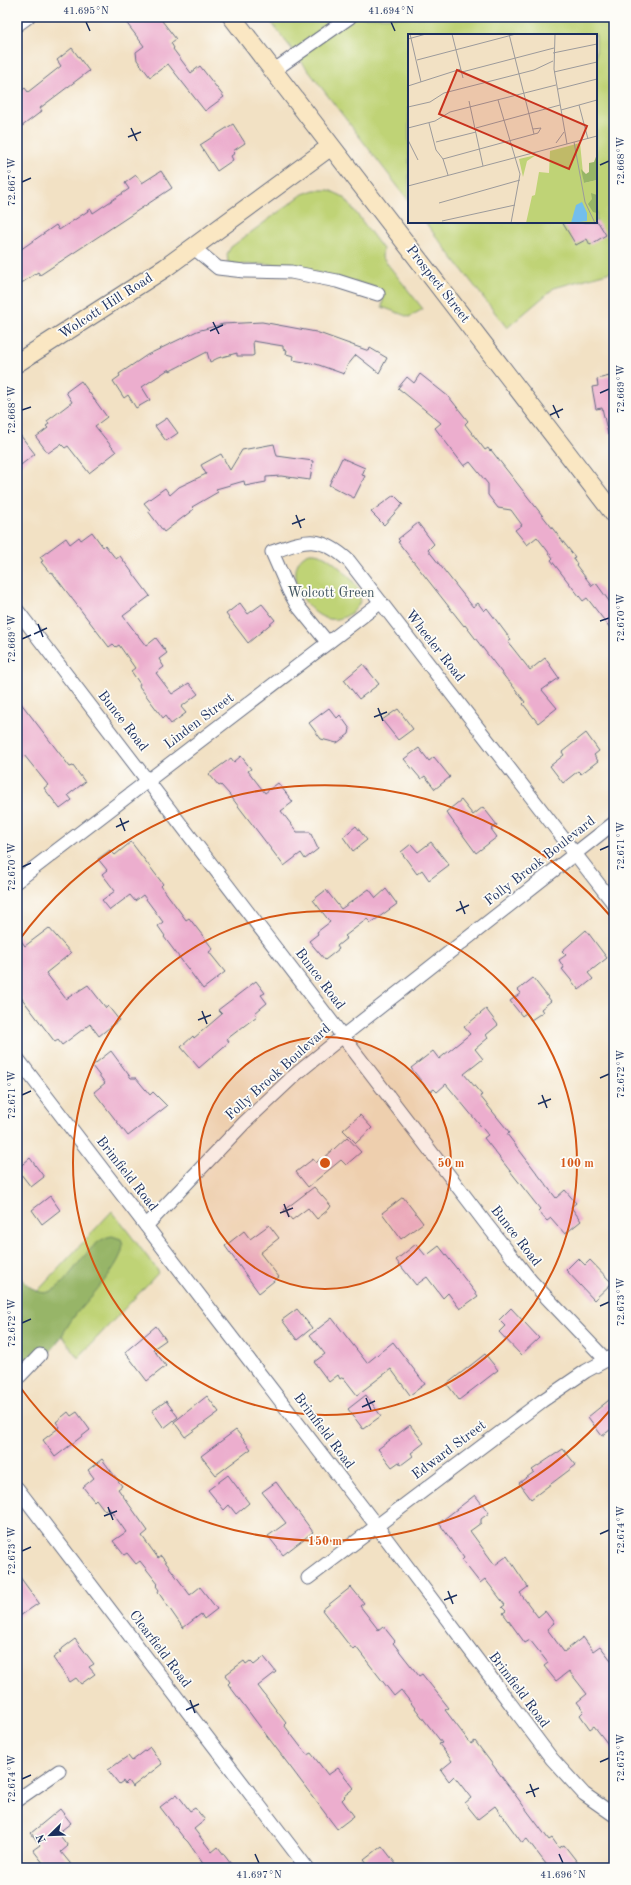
<svg xmlns="http://www.w3.org/2000/svg" width="631" height="1885" viewBox="0 0 631 1885" font-family="'Old Standard TT',serif">
<style>
.green{fill:#bfd376;stroke:#6d816a}
.forest{fill:#97b567;stroke:#597262}
.building{fill:#ecaece}
.lines{fill:none;stroke-linecap:round;stroke-linejoin:round}
.street-casing{stroke:#666d82;stroke-width:15}
.secondary-casing{stroke:#666d82;stroke-width:20}
.street{stroke:#fff;stroke-width:13}
.secondary{stroke:#fae7c3;stroke-width:18}
.ticks{fill:none;stroke:#1b2f5e;stroke-width:1.5}
.ring{fill:none;stroke:#d45514;stroke-width:2}
.labels{text-anchor:middle;dominant-baseline:central;stroke-width:3.5;stroke-linejoin:round;paint-order:stroke}
.street-label{font-size:14px;fill:#1b2f5e;stroke:#fdfcf7}
.park-label{font-size:14px;fill:#445864;stroke:#fdfcf7}
.inset-road{fill:none;stroke:#9c9a9b;stroke-width:1}
.view{fill:#c8321e;fill-opacity:0.15;stroke:#c8321e;stroke-width:2}
.inset-edge{fill:none;stroke:#1b2f5e;stroke-width:2}
.centre{fill:#d45514;stroke:#fdfcf7;stroke-width:2}
.ring-label{font-size:12px;text-anchor:middle;font-weight:bold;fill:#d45514;stroke:#fdfcf7;stroke-width:3.5;stroke-linejoin:round;paint-order:stroke}
.neatline{fill:none;stroke:#1b2f5e;stroke-width:1.5}
.ticks-label{font-size:10px;text-anchor:middle;fill:#1b2f5e}
</style>
<rect width="100%" height="100%" fill="#fdfcf7"/>
<filter id="ink" filterUnits="userSpaceOnUse"><feTurbulence type="fractalNoise" baseFrequency=".025" numOctaves="2"/><feDisplacementMap in="SourceGraphic" scale="8" xChannelSelector="R" yChannelSelector="G"/><feConvolveMatrix kernelMatrix="1 2 1 2 8 2 1 2 1" color-interpolation-filters="sRGB"/></filter>
<filter id="wash" filterUnits="userSpaceOnUse"><feTurbulence type="fractalNoise" baseFrequency=".012" numOctaves="4" result="noise"/><feDisplacementMap in="SourceGraphic" scale="16" xChannelSelector="R" yChannelSelector="G"/><feGaussianBlur stdDeviation="0.9" result="paint"/><feColorMatrix in="noise" values="0 0 0 0 0 0 0 0 0 0 0 0 0 0 0 0 0 1.4 0 .05"/><feComposite in="paint" operator="in"/></filter>
<g filter="url(#wash)">
<rect width="100%" height="100%" fill="#f2e1c4"/>
<path class="green" d="M267 17H614V271L554 288 507 328 425 222H596V35H409V201Z
M314 190H329L344 197 383 249 382 257 423 309 409 317 382 307 384 292 371 286C341 279 311 270 280 265 263 262 245 267 228 263L227 254 231 247 303 194Z
M310 553C323 552 332 561 341 569 356 583 372 600 348 615 311 638 275 563 310 553Z
M112 1211 159 1272 78 1358 34 1295Z"/>
<path class="forest" d="M112 1236 121 1239C132 1256 87 1300 76 1314 68 1324 63 1335 56 1345 44 1359 29 1371 17 1384V1269C22 1279 26 1286 37 1291 64 1304 82 1240 112 1236Z"/>
<g id="blocks">
<path class="building" d="M122 17H159L176 39 171 43 174 48 173 49 191 73 200 66 224 97 205 111 168 64 150 77 137 60 136 52 144 46Z
M72 48 89 71 40 108 42 111 17 130V94L25 88 28 92 61 66 57 60Z
M233 124 245 143 233 151 235 153 231 156 233 160 217 171 200 145Z
M161 171 172 188 40 275 38 272 17 286V252L56 225 59 230 91 209 93 213 129 189 125 183 136 175 142 183Z
M562 222H598L606 235 590 245 587 239 576 245Z
M262 322 316 332 369 351 370 348 387 358 379 373 356 355 347 366 344 374 316 364 293 360 294 356 286 354 287 350 283 349V346L253 341 254 355 252 356H237V353L218 358 210 362 207 352 170 371 169 369 142 387 150 400 136 408 128 395 124 398 113 381 120 376 119 374 147 355 197 331 223 324Z
M420 374 449 397 468 421 465 424 485 450 488 448 490 451 491 450 575 557 573 558 577 564 576 565 592 586 596 583 614 608V633L587 598 583 601 551 560 553 558 537 537 527 545 515 530 522 525 511 510 498 508 488 495V484L470 462 464 466 435 428 441 423 398 388 407 377 414 383Z
M614 375V434H608L602 408 596 409 592 387 598 386 597 379Z
M81 381 107 417 95 426 116 452 89 473 68 446 65 448 61 444 48 453 36 437 48 428 46 426 49 424 47 421 72 402 66 392Z
M167 418 178 433 166 441 155 426Z
M17 431 35 454 17 468Z
M274 444 277 456 313 461 310 480 281 476 266 477V482L245 486 244 481 216 489 218 492 192 507 194 509 164 532 148 511 150 510 144 503 165 488 170 495 179 487 206 474 201 465 221 454 230 470 242 450Z
M342 458 365 468 362 475 365 476 354 498 329 485Z
M394 495 403 504 384 525 371 512Z
M418 523 434 544 428 550 473 607 478 603 484 611 487 608 511 640 508 642 530 670 545 658 559 678 542 690 557 708 538 723 523 704 525 702 509 681H508L465 625 464 626 398 542 400 541 398 539Z
M92 532 103 547 105 545 116 559 120 556 150 596 123 616 146 646 156 638 167 653 159 659 164 667 156 673 172 694 189 683 198 694 181 707 186 713 171 724 165 716 163 718 139 686 140 684 131 671 135 668 119 645 116 647 113 644 109 647 57 579 52 572 50 573 41 562 43 561 40 557 66 538 70 544 79 537 81 540Z
M240 603 248 614 262 604 275 620 248 643 226 614Z
M363 664 379 684 359 699 344 680Z
M17 698 70 767 73 766 85 782 68 795 72 800 60 809 44 788 48 785 24 755 17 761Z
M329 708 337 718 340 715 350 729 349 734 337 743 321 739 309 723Z
M398 709 413 729 398 740 382 720Z
M586 733 599 751 594 755 598 761 581 774 578 771 563 783 550 766 564 755 562 752Z
M419 748 429 761 434 757 450 777 435 789 425 776 421 779 404 759Z
M241 756 251 769 248 771 265 793 278 783 293 802 281 811 297 832H310L318 849 305 859 301 853 284 866 229 794 221 785 219 786 209 774 231 758 234 762Z
M461 800 473 815 483 807 497 825 491 829 497 837 476 853 446 812Z
M356 826 367 840 353 851 343 837Z
M131 842 163 884 161 886 167 894 186 920 189 918 213 949 209 952 225 972 203 989 164 937 165 936 158 926 163 922 143 895 135 901 130 895 110 910 102 900 115 891 102 874 107 870 98 859 110 850 115 855Z
M431 842 449 865 429 880 422 870 417 874 401 852 411 844 418 852Z
M369 889 376 898 386 889 397 904 371 923 367 919 345 936 347 938 337 946 339 949 325 960 309 941 318 934 317 932 330 922 313 900 326 890 341 909Z
M49 928 71 953 46 973 66 999 88 985 106 1008 108 1006 119 1020 99 1036 90 1024 62 1045 58 1040 55 1042 17 992V935L25 946Z
M586 930 607 958 588 973 593 979 579 990 562 969 564 968 559 960 566 955 562 951Z
M533 978 551 1001 541 1009 543 1012 531 1020 526 1013 522 1016 510 1001 521 993 518 990Z
M256 981 265 993 261 995 267 1003 255 1013 257 1016 227 1039 229 1042 199 1068 181 1047 193 1036 194 1038 222 1014 218 1010Z
M486 1009 498 1025 486 1035 488 1038 475 1049 483 1059 464 1074 482 1095 480 1096 510 1133 507 1134 556 1198 565 1190 576 1203 571 1207 581 1221 565 1234 551 1218 547 1221 538 1211 540 1209 484 1138 488 1135 446 1084 437 1092 434 1089 430 1092 411 1068 433 1051 439 1059 470 1034 464 1027Z
M111 1051 131 1078H136L150 1095 153 1092 167 1106 128 1136 94 1092 105 1083 92 1066Z
M360 1115 372 1128 356 1143 343 1130Z
M347 1137 361 1152 346 1165 341 1160 308 1187 296 1172 313 1159 316 1163 321 1158 322 1160Z
M30 1158 44 1177 31 1187 17 1169Z
M314 1187 331 1206 329 1209 317 1219 308 1208 292 1220 284 1210Z
M50 1196 60 1210 42 1224 32 1210Z
M403 1197 423 1223 401 1239 382 1213Z
M269 1225 279 1238 260 1253 279 1277 259 1293 225 1246 244 1231 250 1239Z
M416 1244 426 1256 439 1246 478 1296 460 1309 448 1293 443 1298 427 1277 416 1285 396 1260Z
M578 1258 585 1265 590 1260 612 1283 594 1300 566 1270Z
M511 1308 539 1338 521 1355 499 1332 505 1326 499 1320Z
M297 1309 312 1328 297 1340 282 1320Z
M332 1318 367 1363 393 1342 425 1384 410 1395 391 1369 357 1395 343 1377 340 1379 338 1375 329 1382 314 1362 325 1354 310 1335Z
M156 1326 166 1340 153 1349 166 1366 147 1381 125 1352Z
M485 1354 498 1370 459 1400 447 1384Z
M366 1395 381 1416 363 1429 348 1409Z
M207 1396 219 1412 185 1437 174 1422Z
M614 1396V1427L602 1436 588 1417Z
M166 1401 178 1417 164 1428 152 1411Z
M68 1412 71 1416 77 1412 90 1430 55 1457 43 1440 60 1427 56 1422Z
M410 1425 424 1443 411 1453 413 1456 401 1465 399 1462 392 1467 378 1449Z
M236 1430 251 1449 216 1475 201 1456Z
M563 1449 576 1465 531 1499 519 1483 534 1472 532 1470Z
M102 1459 122 1486 118 1489 148 1531 142 1536 158 1558 161 1556 190 1595 200 1587 217 1609 204 1619 201 1614 183 1628 158 1592 159 1590 156 1586 158 1584 140 1561 136 1564 127 1553 124 1555 113 1541 126 1532 109 1508 105 1511 96 1499 94 1501 83 1487 94 1478 88 1470Z
M228 1475 249 1503 236 1514 229 1505 224 1510 208 1490Z
M276 1482 313 1532 283 1555 268 1536 286 1523 262 1492Z
M475 1495 489 1513 481 1519V1523L470 1531 495 1565 507 1556 528 1587 520 1593 538 1617 545 1611 554 1623 547 1629 564 1652 583 1637 593 1651 600 1646 614 1664V1752L594 1726 590 1729 580 1715 584 1711 577 1702 587 1694 569 1671 556 1681 544 1666 548 1663 530 1640 525 1643 503 1613 506 1611 502 1607 505 1605 485 1579 480 1583 462 1560 464 1558 439 1523Z
M17 1573 39 1603 17 1618Z
M351 1587 364 1603 360 1606 377 1628 378 1630 383 1626 395 1641 393 1643 419 1676 422 1674 449 1708 445 1710 471 1744 475 1741 549 1840 552 1838 559 1848 564 1845 582 1868H549L527 1839 522 1843 495 1806 478 1819 465 1803 471 1798 454 1776 449 1781 441 1770 452 1761 439 1744 442 1743 401 1690 394 1696 356 1647 353 1650 322 1610Z
M75 1639 94 1664 89 1667 95 1674 81 1684 76 1678 70 1682 53 1658 61 1652 59 1651Z
M264 1657 276 1672 258 1686 286 1723 284 1725 307 1755 311 1753 328 1775 338 1768 354 1788 344 1796 345 1797 342 1800 354 1816 337 1829 252 1716 228 1684 230 1682 225 1675 244 1661 246 1664 250 1661 254 1665Z
M150 1747 162 1764 132 1787 128 1781 125 1784 123 1781 119 1784 108 1770 128 1756 132 1761Z
M177 1794 190 1811 195 1808 205 1820 194 1829 212 1852 218 1847 234 1868H206L188 1842 183 1837 160 1807Z
M60 1809 71 1823 58 1833 68 1846 61 1852 74 1868H47L33 1850 40 1845 31 1833Z
M382 1846 399 1868H370L364 1860Z"/>
</g>
</g>
<g filter="url(#ink)">
<use href="#blocks" fill-opacity="0" stroke="#666d82" stroke-width="1"/>
<g class="lines">
<g class="street-casing">
<path id="street" d="M17 25 28 17
M273 71 350 17
M194 248 218 268 244 271 291 272 337 281 378 294
M17 610 487 1225 531 1281 606 1360
M328 643 297 605 289 591 272 552C306 540 320 534 349 561L614 904
M17 881 381 602
M17 1058 376 1525 552 1759 584 1794 614 1815
M146 1226 244 1123 295 1075 343 1036 614 823
M17 1379 40 1355
M17 1488 307 1868
M308 1578 542 1401 586 1371 612 1357
M17 1800 59 1771"/>
</g>
<g class="secondary-casing">
<path id="secondary" d="M232 17 614 514
M17 363 165 268 330 147"/>
</g>
<use href="#street" class="street"/>
<use href="#secondary" class="secondary"/>
</g>
</g>
<path class="ticks" d="M86 22 90 31M391 22 395 31M131 128 137 141M128 137 141 132M600 165 609 161M22 182 31 178M213 322 219 334M210 331 223 325M600 393 609 389M553 405 559 418M22 410 31 407M550 415 563 409M296 515 301 528M292 524 305 519M600 621 609 618M38 624 43 637M34 634 47 628M22 639 31 635M378 708 383 721M374 717 387 712M120 818 125 831M116 827 129 821M600 850 609 846M22 867 31 863M460 901 465 914M456 911 469 905M202 1011 207 1024M198 1020 211 1015M600 1078 609 1074M22 1095 31 1091M542 1095 547 1108M538 1104 551 1099M284 1204 289 1217M280 1213 293 1208M600 1306 609 1302M22 1323 31 1319M366 1398 371 1410M362 1407 375 1401M108 1507 113 1520M104 1516 117 1511M600 1534 609 1530M22 1551 31 1547M448 1591 453 1604M444 1600 457 1595M190 1700 195 1713M186 1710 199 1704M600 1762 609 1758M22 1779 31 1775M530 1784 535 1797M526 1793 539 1788M255 1854 259 1863M559 1854 563 1863"/>
<circle cx="325" cy="1163" r="126" fill="#d45514" fill-opacity=".12"/>
<g class="ring">
<circle cx="325" cy="1163" r="126"/>
<circle cx="325" cy="1163" r="252"/>
<path d="M612 1408A378 378 0 0 1 17 1383M17 943A378 378 0 0 1 612 918"/>
</g>
<g class="labels">
<g class="street-label">
<text transform="translate(438 284) rotate(52)">Prospect Street</text>
<text transform="translate(106 306) rotate(-33)">Wolcott Hill Road</text>
<text transform="translate(435 646) rotate(52)">Wheeler Road</text>
<text transform="translate(123 721) rotate(52)">Bunce Road</text>
<text transform="translate(199 721) rotate(-37)">Linden Street</text>
<text transform="translate(540 861) rotate(-38)">Folly Brook Boulevard</text>
<text transform="translate(320 979) rotate(53)">Bunce Road</text>
<text transform="translate(278 1072) rotate(-42)">Folly Brook Boulevard</text>
<text transform="translate(127 1174) rotate(52)">Brimfield Road</text>
<text transform="translate(516 1236) rotate(52)">Bunce Road</text>
<text transform="translate(324 1431) rotate(53)">Brimfield Road</text>
<text transform="translate(449 1450) rotate(-37)">Edward Street</text>
<text transform="translate(160 1649) rotate(53)">Clearfield Road</text>
<text transform="translate(519 1690) rotate(53)">Brimfield Road</text>
</g>
<g class="park-label">
<text x="331" y="593">Wolcott Green</text>
</g>
</g>
<g transform="translate(408 34)">
<rect width="189" height="189" fill="#f2e1c4"/>
<path d="M172 109 176 149 189 146V189H118L124 162 127 161 131 138 141 139 142 117ZM128 121 119 127 115 143 111 125Z" fill="#bfd376"/>
<path d="M189 120V146L176 149 173 135 178 140 181 138V129L186 128ZM183 159 189 161V179L185 178 180 170 184 165Z" fill="#97b567"/>
<path d="M174 168 179 179V187L163 189 168 171Z" fill="#73beec"/>
<path class="inset-road" d="M2 0 13 48M44 0 55 44M101 0 126 100M147 0 146 35 159 110M0 5 18 0M145 19 189 10M9 26 108 0M54 38 146 14M146 38 189 28M0 52 53 35M150 55 189 45M90 66 112 140 103 189M61 67 75 132M171 71 180 105M0 73 22 68 36 59 126 36 145 27M153 76 189 66M21 89 28 116 35 125 40 141M0 94 27 87 42 78 148 51M68 94 152 71M0 106 10 126M28 108 68 98M166 108 177 168 187 189M148 109 156 98M35 125 130 99 133 94 125 95M0 152 189 102M31 169 112 146M34 187 107 171"/>
<path class="view" d="M49 36 179 92 161 135 31 80Z"/>
<rect width="189" height="189" class="inset-edge"/>
</g>
<circle cx="325" cy="1163" r="6" class="centre"/>
<g class="ring-label">
<text x="451" y="1167">50 m</text>
<text x="577" y="1167">100 m</text>
<text x="325" y="1545">150 m</text>
</g>
<rect width="631" height="1885" fill="none" stroke="#fdfcf7" stroke-width="44"/>
<g transform="translate(50 1835) rotate(247)" stroke="#fdfcf7" stroke-width="3" paint-order="stroke">
<path d="M0-3L7 15L0 10L-7 15Z" fill="#1b2f5e"/>
<text y="-6" font-size="11" font-weight="bold" text-anchor="middle" fill="#1b2f5e">N</text>
</g>
<rect x="22" y="22" width="587" height="1841" class="neatline"/>
<g class="ticks-label">
<text x="86" y="14">41.695°N</text>
<text x="391" y="14">41.694°N</text>
<text transform="translate(620 161) rotate(-90)" y="4">72.668°W</text>
<text transform="translate(11 182) rotate(-90)" y="4">72.667°W</text>
<text transform="translate(620 389) rotate(-90)" y="4">72.669°W</text>
<text transform="translate(11 410) rotate(-90)" y="4">72.668°W</text>
<text transform="translate(620 618) rotate(-90)" y="4">72.670°W</text>
<text transform="translate(11 639) rotate(-90)" y="4">72.669°W</text>
<text transform="translate(620 846) rotate(-90)" y="4">72.671°W</text>
<text transform="translate(11 867) rotate(-90)" y="4">72.670°W</text>
<text transform="translate(620 1074) rotate(-90)" y="4">72.672°W</text>
<text transform="translate(11 1095) rotate(-90)" y="4">72.671°W</text>
<text transform="translate(620 1302) rotate(-90)" y="4">72.673°W</text>
<text transform="translate(11 1323) rotate(-90)" y="4">72.672°W</text>
<text transform="translate(620 1530) rotate(-90)" y="4">72.674°W</text>
<text transform="translate(11 1551) rotate(-90)" y="4">72.673°W</text>
<text transform="translate(620 1758) rotate(-90)" y="4">72.675°W</text>
<text transform="translate(11 1779) rotate(-90)" y="4">72.674°W</text>
<text x="259" y="1878">41.697°N</text>
<text x="563" y="1878">41.696°N</text>
</g>
</svg>
